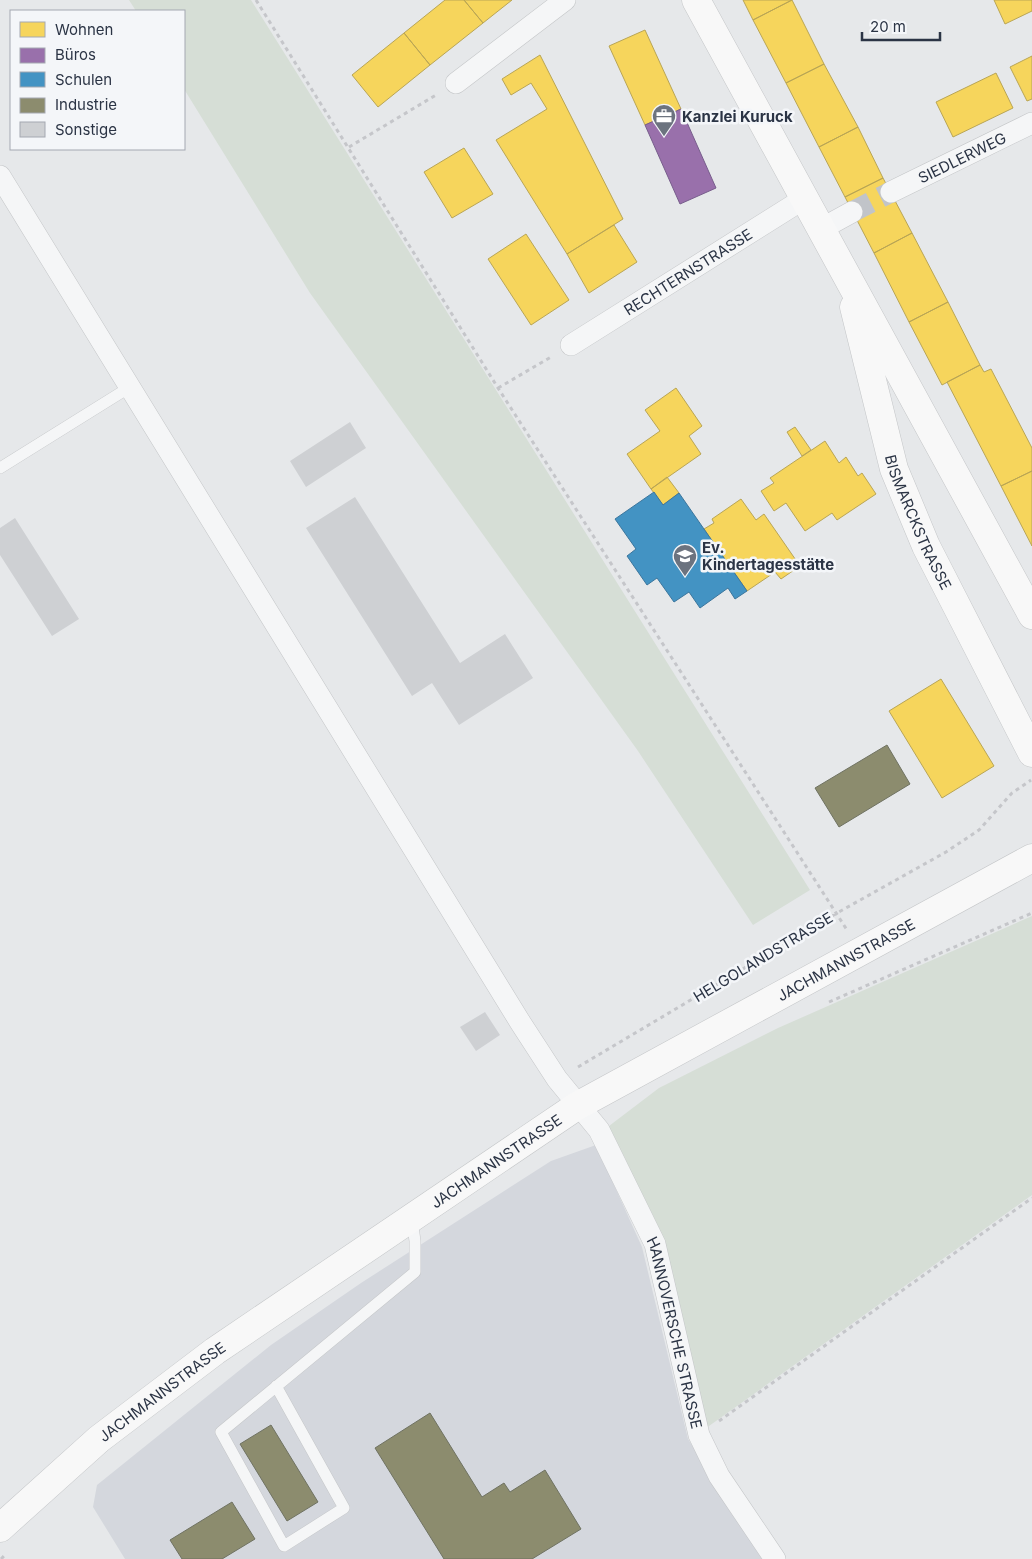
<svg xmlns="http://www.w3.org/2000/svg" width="1032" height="1559" viewBox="0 0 1032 1559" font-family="Inter,sans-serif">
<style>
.built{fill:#d4d7dd}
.green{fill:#d6ded6}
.homes{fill:#f6d55c;stroke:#b9a555}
.offices{fill:#9970ab;stroke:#785e8c}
.schools{fill:#4393c3;stroke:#3c769d}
.industry{fill:#8c8c6e;stroke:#6f7262}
.building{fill:#ced0d3}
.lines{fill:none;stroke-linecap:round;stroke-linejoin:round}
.street-tunnel{stroke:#c1c4c9;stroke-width:21;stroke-dasharray:21 11;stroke-linecap:butt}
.lane-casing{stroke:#c4c6c8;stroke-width:12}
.street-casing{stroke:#c4c6c8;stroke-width:22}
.secondary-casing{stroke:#c4c6c8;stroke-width:29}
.path{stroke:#c5c6ca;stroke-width:3;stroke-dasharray:4 4;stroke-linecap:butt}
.lane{stroke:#f5f6f7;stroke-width:11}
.street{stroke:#f5f6f7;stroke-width:21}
.secondary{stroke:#f8f8f8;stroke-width:28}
.labels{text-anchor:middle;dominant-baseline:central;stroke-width:5;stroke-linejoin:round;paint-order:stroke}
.poi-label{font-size:15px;font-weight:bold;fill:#2b3445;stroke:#f4f6f9;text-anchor:start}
.street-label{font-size:15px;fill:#2b3445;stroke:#f4f6f9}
</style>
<rect width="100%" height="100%" fill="#e6e8ea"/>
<path class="built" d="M596 1145 642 1247 688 1439 764 1559H125L93 1507 97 1485 271 1345 361 1283 551 1161Z"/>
<path class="green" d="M129 0H251L810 890 753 925 638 751 310 293 184 89V11H136Z
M1032 916V1195L702 1431 609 1126 659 1088 778 1028Z"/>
<path class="homes" d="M445 0H464L483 23 430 65 404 33Z
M464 0H512L483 23Z
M743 0H792L753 20Z
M792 0 824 64 786 83 753 20Z
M994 0H1032V11L1005 24Z
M645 30 681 109 645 125 609 46Z
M404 33 430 65 378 107 352 75Z
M540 55 623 219 567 254 496 140 547 109 531 83 511 95 502 79Z
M1032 56V99L1027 101 1010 67Z
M824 64 858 127 819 147 786 83Z
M996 73 1013 108 953 137 936 102Z
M858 127 883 178 845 197 819 147Z
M464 148 493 194 452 218 424 172Z
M883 178 912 233 874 253 845 197Z
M614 225 637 262 589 293 567 254Z
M912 233 948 302 909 322 874 253Z
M526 234 569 300 531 325 488 259Z
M948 302 980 365 942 385 909 322Z
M980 365 984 372 991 369 1032 448V471L1001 486 947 382Z
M676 388 702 426 689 436 701 454 651 489 627 454 660 431 645 410Z
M795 427 811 450 802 456 787 432Z
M825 441 839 463 846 457 858 476 862 473 876 494 837 520 832 513 805 531 786 503 774 511 761 491 774 483 770 478Z
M1032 471V546L1001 486Z
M667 477 679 493 663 505 651 489Z
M741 499 756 520 764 514 800 566 781 579 775 572 747 591 704 529 714 523 712 519Z
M941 679 994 766 942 798 889 711Z"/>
<path class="offices" d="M681 109 716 188 680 204 645 125Z"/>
<path class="schools" d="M654 492 663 505 679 493 747 591 735 599 728 588 700 608 689 592 674 602 657 578 647 585 627 556 636 549 615 519Z"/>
<path class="industry" d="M887 745 910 784 839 827 815 788Z
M430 1413 482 1497 504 1483 510 1492 545 1470 581 1529 532 1559H444L375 1448Z
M271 1425 318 1502 287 1521 240 1444Z
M232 1502 255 1539 222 1559H182L170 1540Z"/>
<path class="building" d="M350 422 366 448 306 487 290 461Z
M355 497 460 663 505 634 533 678 459 725 432 683 412 696 306 528Z
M15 518 79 619 52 636 0 555V528Z
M485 1012 500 1035 476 1051 460 1027Z"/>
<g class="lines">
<path class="street-tunnel" d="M852 212 891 192"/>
<g class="lane-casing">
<path id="lane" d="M0 468 130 387
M276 1386 344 1508 284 1546 221 1432 415 1272V1241L412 1219"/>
</g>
<g class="street-casing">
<g id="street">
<path d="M456 83 565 0"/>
<path id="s1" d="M0 176 520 1022 557 1079 599 1130 655 1244 699 1435 719 1476 775 1559"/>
<path id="s2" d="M891 192 1032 123"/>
<path d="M821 229 852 212"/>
<path id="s3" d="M571 345 805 198"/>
</g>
</g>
<g class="secondary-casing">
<g id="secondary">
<path d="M696 0 1032 615"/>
<path id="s4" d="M854 307 894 469 926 546 1032 753"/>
<path id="s5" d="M0 1528 99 1439 215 1351 577 1106 1032 858"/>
</g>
</g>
<path class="path" d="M256 0 498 388 847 930
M349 147 436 95
M498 388 551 357
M829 1002 1032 913
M578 1067 837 913 946 852 979 830 1012 793 1031 780
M719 1421 1032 1198
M1 1559 6 1554"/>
<use href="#lane" class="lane"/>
<use href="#street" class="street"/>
<use href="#secondary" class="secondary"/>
</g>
<defs>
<g id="office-pin" transform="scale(1.25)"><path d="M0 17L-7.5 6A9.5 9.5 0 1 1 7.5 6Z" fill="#6c737f" stroke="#f4f6f9"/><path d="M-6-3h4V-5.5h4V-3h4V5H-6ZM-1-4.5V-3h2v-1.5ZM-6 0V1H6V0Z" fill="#fff"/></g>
<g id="school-pin" transform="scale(1.25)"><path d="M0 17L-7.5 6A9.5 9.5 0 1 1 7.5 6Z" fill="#6c737f" stroke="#f4f6f9"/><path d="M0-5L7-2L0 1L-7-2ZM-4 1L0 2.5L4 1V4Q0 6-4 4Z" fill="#fff"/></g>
</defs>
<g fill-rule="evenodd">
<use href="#office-pin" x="664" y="116"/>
<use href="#school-pin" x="685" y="556"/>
</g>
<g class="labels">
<g class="poi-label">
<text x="682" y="116">Kanzlei Kuruck</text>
<text x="702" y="547">Ev.<tspan x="702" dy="17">Kindertagesstätte</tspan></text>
</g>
<g class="street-label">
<text stroke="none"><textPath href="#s2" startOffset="79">SIEDLERWEG</textPath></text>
<text stroke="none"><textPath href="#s3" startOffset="138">RECHTERNSTRASSE</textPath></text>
<text stroke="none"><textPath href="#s4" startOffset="225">BISMARCKSTRASSE</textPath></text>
<text transform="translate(763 957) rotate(-31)">HELGOLANDSTRASSE</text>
<text stroke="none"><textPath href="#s5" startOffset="1022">JACHMANNSTRASSE</textPath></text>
<text stroke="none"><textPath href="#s5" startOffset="618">JACHMANNSTRASSE</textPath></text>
<text stroke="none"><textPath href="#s1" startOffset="1345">HANNOVERSCHE STRASSE</textPath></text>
<text stroke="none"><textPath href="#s5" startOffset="212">JACHMANNSTRASSE</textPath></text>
</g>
</g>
<rect x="10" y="10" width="175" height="140" fill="#f4f6f9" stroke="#a4a8b1"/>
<rect x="20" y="22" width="25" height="15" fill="#f6d55c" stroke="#a4a8b1"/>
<text x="55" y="35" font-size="15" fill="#2b3445">Wohnen</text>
<rect x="20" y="48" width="25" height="15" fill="#9970ab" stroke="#a4a8b1"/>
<text x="55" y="60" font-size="15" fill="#2b3445">Büros</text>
<rect x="20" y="72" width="25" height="15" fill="#4393c3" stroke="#a4a8b1"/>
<text x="55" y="85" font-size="15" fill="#2b3445">Schulen</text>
<rect x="20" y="98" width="25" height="15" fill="#8c8c6e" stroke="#a4a8b1"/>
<text x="55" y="110" font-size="15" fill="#2b3445">Industrie</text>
<rect x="20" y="122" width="25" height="15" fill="#ced0d3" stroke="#a4a8b1"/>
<text x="55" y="135" font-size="15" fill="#2b3445">Sonstige</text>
<path d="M862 32v8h78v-8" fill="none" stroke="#2b3445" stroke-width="2.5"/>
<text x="870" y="32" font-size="15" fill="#2b3445" stroke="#f4f6f9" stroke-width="4" paint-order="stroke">20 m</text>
</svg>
